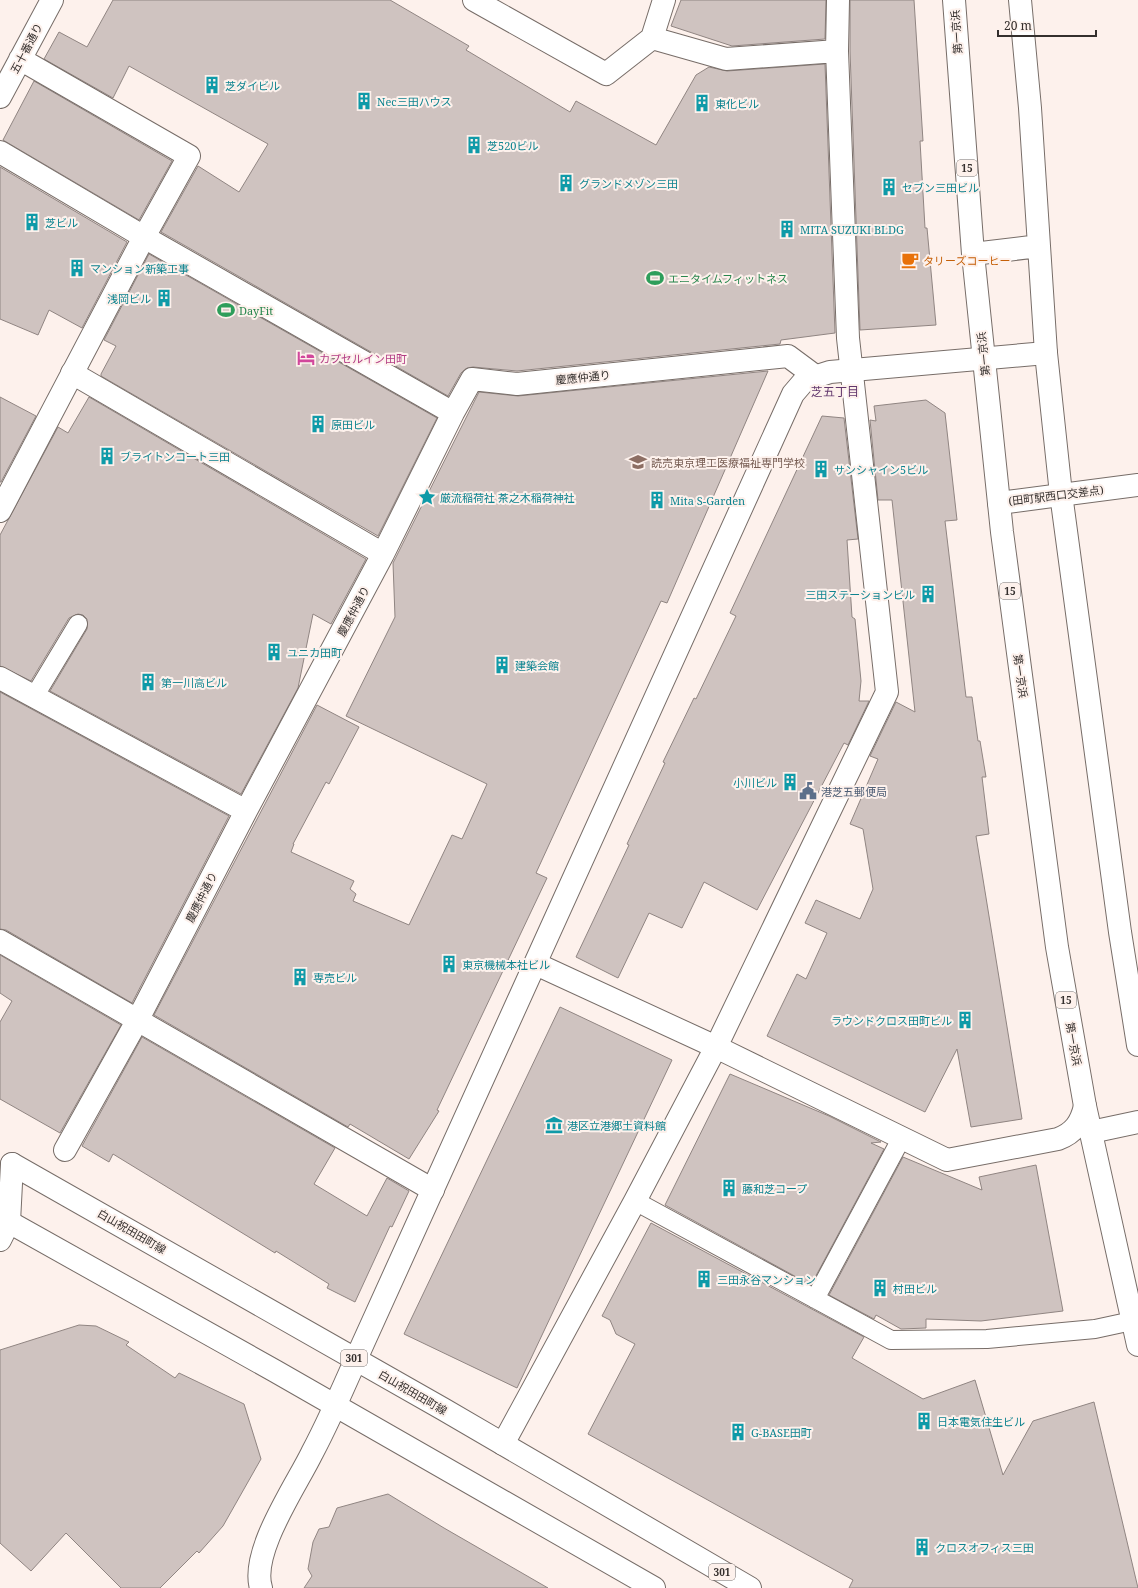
<svg xmlns="http://www.w3.org/2000/svg" width="1138" height="1588" viewBox="0 0 1138 1588" font-family="'Noto Serif','Noto Sans JP',serif">
<style>
.building{fill:#cfc3c0;stroke:#908582}
.lines{fill:none;stroke-linecap:round;stroke-linejoin:round}
.service-casing{stroke:#776d68;stroke-width:20}
.pedestrian-casing{stroke:#776d68;stroke-width:24}
.minor-casing{stroke:#776d68;stroke-width:24}
.tertiary-casing{stroke:#776d68;stroke-width:24}
.primary-casing{stroke:#776d68;stroke-width:24}
.trunk-casing{stroke:#776d68;stroke-width:24}
.service{stroke:#fff;stroke-width:18}
.pedestrian{stroke:#fff;stroke-width:22}
.minor{stroke:#fff;stroke-width:22}
.tertiary{stroke:#fff;stroke-width:22}
.primary{stroke:#fff;stroke-width:22}
.trunk{stroke:#fff;stroke-width:22}
.labels{text-anchor:middle;dominant-baseline:central;stroke-width:4;stroke-linejoin:round;paint-order:stroke}
.shield{fill:#fdf1ec;stroke:#706966;stroke-width:1}
.shield-label{font-size:10px;font-weight:bold;fill:#342f2d}
.street-label{font-size:11px;fill:#342f2d;stroke:#fdf1ec}
.culture-label{font-size:11px;fill:#0d838f;stroke:#fdf1ec;text-anchor:start}
.food-label{font-size:11px;fill:#c56008;stroke:#fdf1ec;text-anchor:start}
.leisure-label{font-size:11px;fill:#27864d;stroke:#fdf1ec;text-anchor:start}
.hotel-label{font-size:11px;fill:#b23c85;stroke:#fdf1ec;text-anchor:start}
.education-label{font-size:11px;fill:#785e54;stroke:#fdf1ec;text-anchor:start}
.service-label{font-size:11px;fill:#4e5e75;stroke:#fdf1ec;text-anchor:start}
.neighbourhood-label{font-size:12px;fill:#62376d;stroke:#fdf1ec}
</style>
<rect width="100%" height="100%" fill="#fdf1ec"/>
<path class="building" d="M113 0H390L469 46 466 50 570 112 576 101 656 145 696 75 709 67 727 71 825 64 835 333 781 340 780 344 517 371 473 367 467 368 461 373 448 396 161 232 198 166 239 192 268 144 129 66 113 98 44 59 59 32 87 47Z
M681 0H826L825 39 732 46 671 26Z
M850 0H914L923 141H920L925 228H927L936 325 860 330 850 51Z
M34 81 172 161 139 220 3 140Z
M0 167 127 242 82 328 49 310 38 335 0 319Z
M149 254 437 418 378 536 101 376V374L116 346 104 340Z
M768 371 667 603 661 601 536 873 547 878 437 1110 439 1111 409 1159 350 1124 348 1127 154 1015 317 705 359 727 329 784 326 782 293 844H294L291 852 354 881 350 889 356 894 353 901 409 925 452 835 462 839 487 784 346 716 395 617 393 563 479 392 518 396Z
M0 397 36 416 1 482H0Z
M89 397 366 559 331 624 313 614 298 688 241 794 50 691 87 629V619L83 615 78 614 69 618 31 681 0 666V535L58 427 68 433Z
M926 400 945 413 957 520 945 521 966 697H972L978 741H980L986 777H982L989 834 976 836 1022 1119 971 1127 957 1049 925 1112 767 1036 797 974 806 979 827 933 805 923 816 900 860 919 873 889 863 829 850 824 878 759 870 756 896 702 915 712 892 500H878L870 420 876 421 874 406Z
M822 416 844 418 858 539 847 540 852 617 855 619 861 681 859 701H869L848 745 844 743 757 910 704 882 682 928 649 913 618 978 576 957 629 845 627 844 665 763 663 762 694 698 696 699 736 616 730 613Z
M0 692 229 816 132 1003 6 930 0 929Z
M0 955 121 1025 60 1133 0 1099V1022L12 1001 0 993Z
M560 1007 672 1060 517 1388 404 1334Z
M142 1037 335 1148 314 1184 367 1216 387 1178 409 1191 392 1227 390 1226 355 1302 327 1288 329 1284 276 1251 275 1253 113 1154 109 1162 82 1146Z
M730 1074 829 1116 881 1142 871 1143 884 1149 811 1285 665 1205Z
M903 1157 982 1190 979 1177 1036 1165 1063 1311 981 1321 926 1319V1328L901 1329 876 1315 874 1319 829 1295Z
M651 1223 864 1337 852 1358 923 1399 975 1380 1003 1475 1033 1421 1094 1402 1138 1588H849L853 1580 588 1434 635 1344 616 1334 610 1320 602 1316Z
M79 1325 96 1326 129 1342 126 1345 175 1378 179 1373 244 1404 261 1459 223 1526 199 1553 197 1551 160 1588H121L66 1533 31 1571 0 1543V1350Z
M388 1494 444 1528 548 1588H304L312 1576 308 1569 313 1542 319 1529 329 1527 337 1508Z"/>
<g class="lines">
<g class="service-casing">
<path id="service" d="M34 697 78 624
M635 1201 891 1340 987 1339 1095 1329 1132 1321
M815 1299 901 1139"/>
</g>
<g class="pedestrian-casing">
<path id="pedestrian" d="M144 237 453 413
M72 373 383 554
M0 678 246 811
M65 1150 137 1021 246 811 383 554 453 413 472 379 517 384 788 356 815 376"/>
</g>
<g class="minor-casing">
<path id="minor" d="M474 0 606 74 652 38 664 0
M652 38 726 59 837 51
M0 97 52 0
M0 152 144 237
M0 511 144 237 189 156 20 59
M0 941 433 1190
M536 964 716 1047 947 1160 1058 1139C1074 1133 1081 1123 1085 1106
M1091 1132 1138 1122
M503 1444 635 1201 716 1047 887 692 848 338 837 51 838 0"/>
</g>
<g class="tertiary-casing">
<path id="tertiary" d="M999 503 1138 485
M261 1588C250 1552 296 1486 312 1453 328 1423 342 1391 356 1359L793 394 805 380 830 372 1046 353"/>
</g>
<g class="primary-casing">
<path id="primary" d="M12 1164 443 1409 750 1588
M0 1217 275 1371 654 1588"/>
</g>
<g class="trunk-casing">
<path id="trunk" d="M954 0 973 254 1002 532 1057 947 1085 1106 1138 1345
M1020 0 1030 108 1046 353 1061 494 1120 932 1138 1045
M973 254 1039 246
M0 1240 9 1222 12 1164"/>
</g>
<use href="#service" class="service"/>
<use href="#pedestrian" class="pedestrian"/>
<use href="#minor" class="minor"/>
<use href="#tertiary" class="tertiary"/>
<use href="#primary" class="primary"/>
<use href="#trunk" class="trunk"/>
</g>
<defs>
<g id="building-bare" transform="scale(1.38)"><path d="M-4-6H4V6H1V3H-1V6H-4ZM-2.5-4.3h1.7v1.8h-1.7ZM.8-4.3h1.7v1.8H.8ZM-2.5-1h1.7V.8h-1.7ZM.8-1h1.7V.8H.8Z" fill="#0f9aa8" stroke="#fdf1ec" stroke-width="2.5" paint-order="stroke"/></g>
<g id="cafe-bare" transform="scale(1.38)"><path d="M-5.5-4.5H6V0H3Q3 3.5 0 3.5H-2.5Q-5.5 3.5-5.5 0ZM3-3.2v2h1.7v-2ZM-6 4.5H4V6H-6Z" fill="#e8710a" stroke="#fdf1ec" stroke-width="2.5" paint-order="stroke"/></g>
<g id="stadium-bare" transform="scale(1.38)"><path d="M0-5a6.5 5 0 1 0 0 10a6.5 5 0 1 0 0-10ZM-3.5-1.8h7v3.6h-7Z" fill="#2e9e5b" stroke="#fdf1ec" stroke-width="2.5" paint-order="stroke"/></g>
<g id="hotel-bare" transform="scale(1.38)"><path d="M-6-4.5h1.5V1H6V5H4.5V3h-9V5H-6ZM-4 0a1.8 1.8 0 1 1 3.6 0ZM.5 0V-2.5h3Q6-2.5 6 0Z" fill="#d1479c" stroke="#fdf1ec" stroke-width="2.5" paint-order="stroke"/></g>
<g id="school-bare" transform="scale(1.38)"><path d="M0-5L7-2L0 1L-7-2ZM-4 1L0 2.5L4 1V4Q0 6-4 4Z" fill="#8d6e63" stroke="#fdf1ec" stroke-width="2.5" paint-order="stroke"/></g>
<g id="sight-bare" transform="scale(1.38)"><path d="M0-6L1.8-2.2L6-1.7L2.9 1.2L3.7 5.4L0 3.3L-3.7 5.4L-2.9 1.2L-6-1.7L-1.8-2.2Z" fill="#0f9aa8" stroke="#fdf1ec" stroke-width="2.5" paint-order="stroke"/></g>
<g id="civic-bare" transform="scale(1.38)"><path d="M-.6-6.5H3V-4.5H.6V-3L4-1V1h2V6H-6V1h2V-1L-.6-3ZM-1.2 2.5V6h2.4V2.5Z" fill="#5c6f8a" stroke="#fdf1ec" stroke-width="2.5" paint-order="stroke"/></g>
<g id="museum-bare" transform="scale(1.38)"><path d="M0-6L6-3V-2H-6V-3ZM-5-1h2V3h-2ZM-1-1h2V3h-2ZM3-1h2V3H3ZM-6 4H6V6H-6Z" fill="#0f9aa8" stroke="#fdf1ec" stroke-width="2.5" paint-order="stroke"/></g>
</defs>
<g fill-rule="evenodd">
<use href="#building-bare" x="212" y="85"/>
<use href="#building-bare" x="364" y="101"/>
<use href="#building-bare" x="702" y="103"/>
<use href="#building-bare" x="474" y="145"/>
<use href="#building-bare" x="566" y="183"/>
<use href="#building-bare" x="889" y="187"/>
<use href="#building-bare" x="32" y="222"/>
<use href="#building-bare" x="787" y="229"/>
<use href="#cafe-bare" x="910" y="260"/>
<use href="#building-bare" x="77" y="268"/>
<use href="#stadium-bare" x="655" y="278"/>
<use href="#building-bare" x="164" y="298"/>
<use href="#stadium-bare" x="226" y="310"/>
<use href="#hotel-bare" x="306" y="358"/>
<use href="#building-bare" x="318" y="424"/>
<use href="#building-bare" x="107" y="456"/>
<use href="#school-bare" x="638" y="462"/>
<use href="#building-bare" x="821" y="469"/>
<use href="#sight-bare" x="427" y="497"/>
<use href="#building-bare" x="657" y="500"/>
<use href="#building-bare" x="928" y="594"/>
<use href="#building-bare" x="274" y="652"/>
<use href="#building-bare" x="502" y="665"/>
<use href="#building-bare" x="148" y="682"/>
<use href="#building-bare" x="790" y="782"/>
<use href="#civic-bare" x="808" y="791"/>
<use href="#building-bare" x="449" y="964"/>
<use href="#building-bare" x="300" y="977"/>
<use href="#building-bare" x="965" y="1020"/>
<use href="#museum-bare" x="554" y="1125"/>
<use href="#building-bare" x="729" y="1188"/>
<use href="#building-bare" x="704" y="1279"/>
<use href="#building-bare" x="880" y="1288"/>
<use href="#building-bare" x="924" y="1421"/>
<use href="#building-bare" x="738" y="1432"/>
<use href="#building-bare" x="922" y="1547"/>
</g>
<g class="labels">
<g class="shield">
<rect x="957" y="160" width="20" height="16" rx="3"/>
<rect x="1000" y="583" width="20" height="16" rx="3"/>
<rect x="1056" y="992" width="20" height="16" rx="3"/>
<rect x="341" y="1350" width="26" height="16" rx="3"/>
<rect x="709" y="1564" width="26" height="16" rx="3"/>
</g>
<g class="shield-label">
<text x="967" y="168">15</text>
<text x="1010" y="591">15</text>
<text x="1066" y="1000">15</text>
<text x="354" y="1358">301</text>
<text x="722" y="1572">301</text>
</g>
<g class="street-label">
<text transform="translate(956 32) rotate(-94)">第一京浜</text>
<text transform="translate(26 48) rotate(-62)">五十番通り</text>
<text transform="translate(983 354) rotate(-96)">第一京浜</text>
<text transform="translate(583 377) rotate(-6)">慶應仲通り</text>
<text transform="translate(1056 495) rotate(-7)">(田町駅西口交差点)</text>
<text transform="translate(353 611) rotate(-62)">慶應仲通り</text>
<text transform="translate(1021 676) rotate(82)">第一京浜</text>
<text transform="translate(201 897) rotate(-63)">慶應仲通り</text>
<text transform="translate(1074 1044) rotate(80)">第一京浜</text>
<text transform="translate(132 1231) rotate(30)">白山祝田田町線</text>
<text transform="translate(413 1392) rotate(30)">白山祝田田町線</text>
</g>
<g class="culture-label">
<text x="225" y="85">芝ダイビル</text>
<text x="377" y="101">Nec三田ハウス</text>
<text x="715" y="103">東化ビル</text>
<text x="487" y="145">芝520ビル</text>
<text x="579" y="183">グランドメゾン三田</text>
<text x="902" y="187">セブン三田ビル</text>
<text x="45" y="222">芝ビル</text>
<text x="800" y="229">MITA SUZUKI BLDG</text>
<text x="90" y="268">マンション新築工事</text>
<text x="151" y="298" text-anchor="end">浅岡ビル</text>
<text x="331" y="424">原田ビル</text>
<text x="120" y="456">ブライトンコート三田</text>
<text x="834" y="469">サンシャイン5ビル</text>
<text x="440" y="497">厳流稲荷社 茶之木稲荷神社</text>
<text x="670" y="500">Mita S-Garden</text>
<text x="915" y="594" text-anchor="end">三田ステーションビル</text>
<text x="287" y="652">ユニカ田町</text>
<text x="515" y="665">建築会館</text>
<text x="161" y="682">第一川高ビル</text>
<text x="777" y="782" text-anchor="end">小川ビル</text>
<text x="462" y="964">東京機械本社ビル</text>
<text x="313" y="977">専売ビル</text>
<text x="952" y="1020" text-anchor="end">ラウンドクロス田町ビル</text>
<text x="567" y="1125">港区立港郷土資料館</text>
<text x="742" y="1188">藤和芝コープ</text>
<text x="717" y="1279">三田永谷マンション</text>
<text x="893" y="1288">村田ビル</text>
<text x="937" y="1421">日本電気住生ビル</text>
<text x="751" y="1432">G-BASE田町</text>
<text x="935" y="1547">クロスオフィス三田</text>
</g>
<g class="food-label">
<text x="923" y="260">タリーズコーヒー</text>
</g>
<g class="leisure-label">
<text x="668" y="278">エニタイムフィットネス</text>
<text x="239" y="310">DayFit</text>
</g>
<g class="hotel-label">
<text x="319" y="358">カプセルイン田町</text>
</g>
<g class="education-label">
<text x="651" y="462">読売東京理工医療福祉専門学校</text>
</g>
<g class="service-label">
<text x="821" y="791">港芝五郵便局</text>
</g>
<g class="neighbourhood-label">
<text x="835" y="391">芝五丁目</text>
</g>
</g>
<path d="M998 30v6h98v-6" fill="none" stroke="#342f2d" stroke-width="2"/>
<text x="1004" y="30" font-size="12" fill="#342f2d" stroke="#fdf1ec" stroke-width="3" paint-order="stroke">20 m</text>
</svg>
